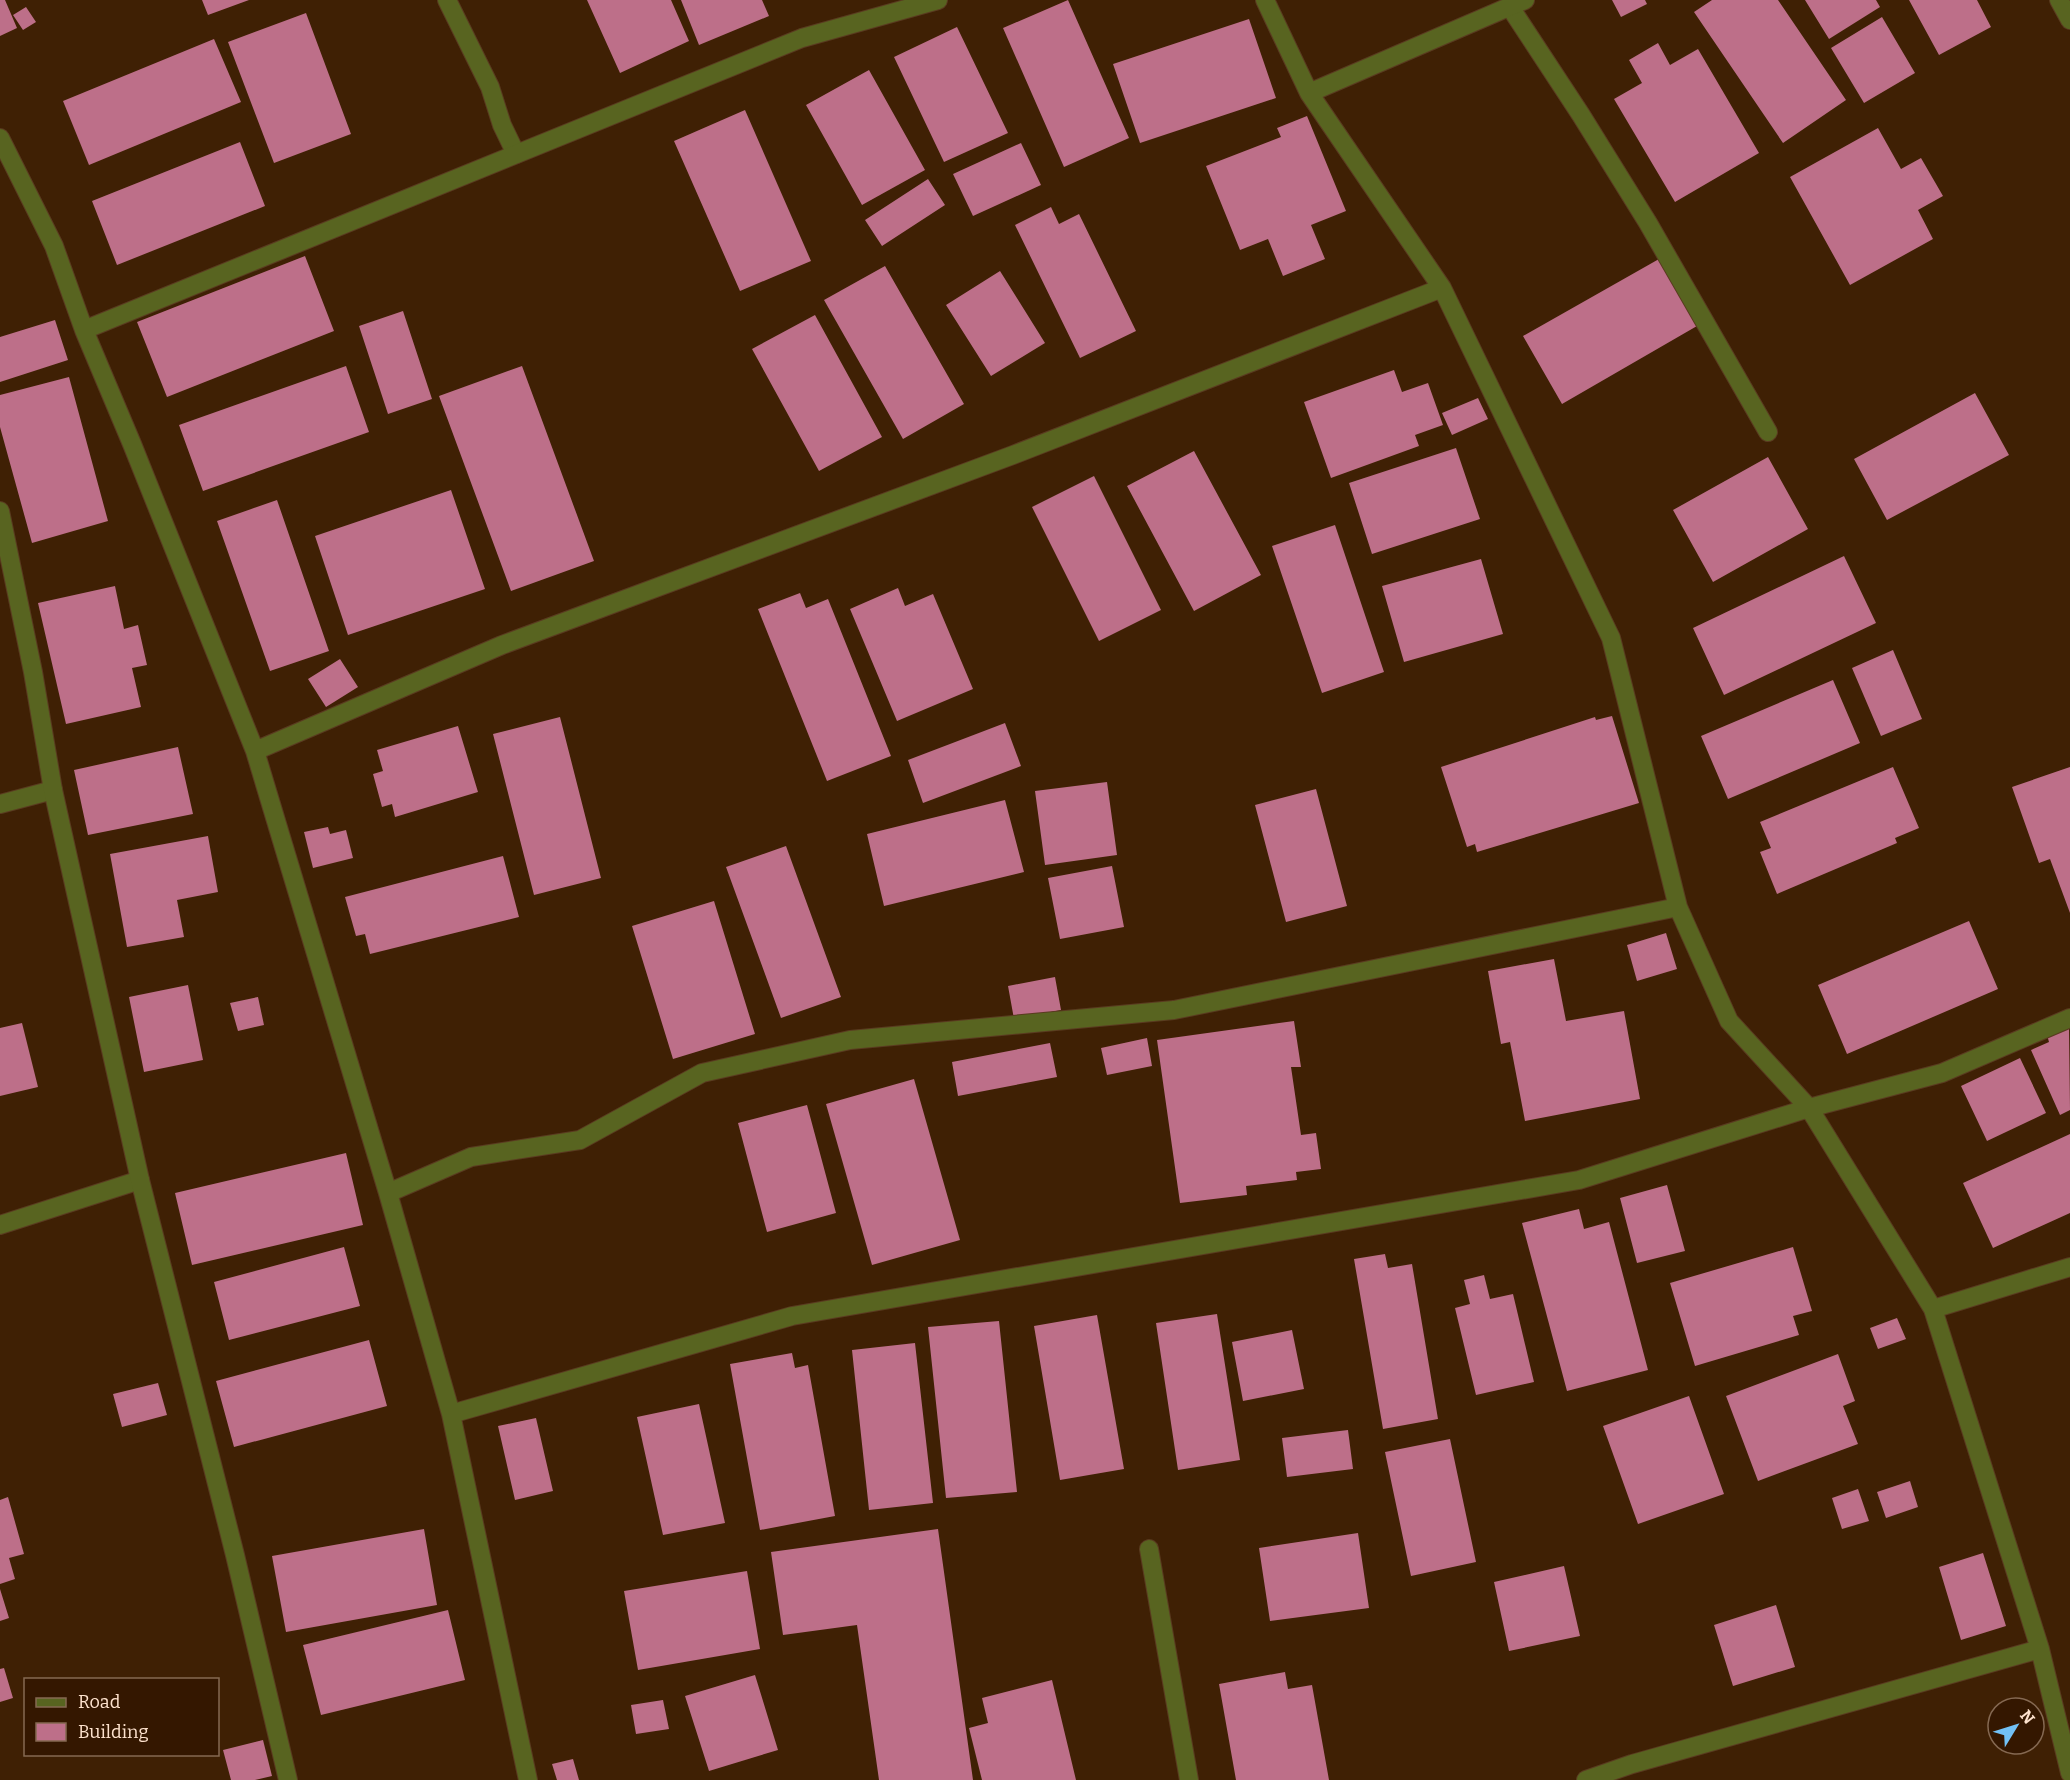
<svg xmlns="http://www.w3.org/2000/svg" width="2070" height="1780" viewBox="0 0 2070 1780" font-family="Bitter,serif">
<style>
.building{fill:#bd6f89}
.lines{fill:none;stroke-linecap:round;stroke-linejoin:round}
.lane-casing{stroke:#5a3b20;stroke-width:20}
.street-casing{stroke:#5a3b20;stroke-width:20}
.lane{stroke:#586420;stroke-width:18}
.street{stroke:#586420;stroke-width:18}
</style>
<rect width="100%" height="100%" fill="#3f2004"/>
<path class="building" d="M0 0H5L17 28 0 36Z
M202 0H249L208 15Z
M587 0H671L689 41 620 73Z
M681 0H762L769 16 699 45Z
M1068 0 1129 138 1064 167 1003 28Z
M1612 0H1645L1647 4 1621 17Z
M1712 0H1778L1846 100 1783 143 1694 12Z
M1805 0H1876L1880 7 1829 39Z
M1909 0H1977L1991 27 1939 55Z
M26 7 36 22 23 30 13 15Z
M306 13 351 134 274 163 228 42Z
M1882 17 1915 73 1864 103 1831 48Z
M1249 19 1276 98 1140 143 1113 64Z
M957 27 1008 133 944 162 894 57Z
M214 39 241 102 89 165 63 101Z
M1658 43 1670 65 1698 49 1759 153 1675 202 1614 99 1642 83 1629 60Z
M869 70 925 170 862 205 806 105Z
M745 110 811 261 740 291 674 141Z
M1307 116 1346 211 1311 225 1325 259 1283 276 1268 239 1240 250 1206 166 1281 137 1277 128Z
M1878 128 1901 169 1921 158 1943 196 1918 210 1933 239 1850 285 1790 177Z
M240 142 265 206 117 265 92 201Z
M1021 143 1041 185 973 216 953 174Z
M928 179 945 205 882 246 865 220Z
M1051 207 1059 224 1079 214 1136 331 1080 358 1015 225Z
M305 256 334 331 167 397 137 322Z
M1659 259 1697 326 1562 404 1523 336Z
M885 266 964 404 903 439 824 300Z
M1000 271 1045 343 991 376 946 305Z
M403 311 432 399 388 414 359 326Z
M815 315 882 437 819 471 752 349Z
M55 320 68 360 0 382V337Z
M346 366 369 432 203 491 179 425Z
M522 366 594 561 511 591 439 396Z
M1394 370 1402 392 1428 383 1443 425 1415 435 1419 446 1331 478 1304 402Z
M69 377 108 521 32 543 0 427V395Z
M1975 393 2009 455 1887 520 1854 459Z
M1478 398 1488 419 1452 435 1442 413Z
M1456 448 1480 519 1372 554 1349 483Z
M1194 451 1261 575 1194 611 1127 486Z
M1768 457 1808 529 1713 582 1673 510Z
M1094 476 1161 610 1099 641 1032 507Z
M451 490 485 589 348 635 315 536Z
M277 500 329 651 270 671 217 521Z
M1335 525 1384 672 1322 693 1272 546Z
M1844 556 1876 623 1724 695 1693 628Z
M1481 559 1503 634 1404 662 1382 586Z
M115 586 124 629 138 625 147 665 132 668 141 707 66 724 38 603Z
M898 588 905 606 933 594 973 689 897 721 850 609Z
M800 593 806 608 828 599 891 756 827 781 758 609Z
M1893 650 1922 719 1881 736 1852 668Z
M340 659 358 687 326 707 308 679Z
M1833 680 1860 743 1728 799 1701 736Z
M1612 716 1639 803 1477 852 1475 844 1467 847 1441 767 1595 717 1596 720Z
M560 717 601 878 534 895 493 734Z
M1005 723 1021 766 923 803 908 760Z
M458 726 478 792 395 817 392 804 382 807 373 774 383 771 377 750Z
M178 747 193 814 88 835 74 770Z
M1893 767 1919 828 1895 838 1897 843 1777 894 1760 852 1771 848 1760 822Z
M2070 767V913L2050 859 2039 863 2012 787Z
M1107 782 1117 855 1045 865 1035 791Z
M1316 789 1347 906 1286 922 1255 805Z
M1005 800 1024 872 884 906 867 834Z
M328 827 330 834 346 830 353 858 313 868 304 832Z
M208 836 218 892 177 900 184 937 127 947 110 854Z
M786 846 841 997 781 1018 726 867Z
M503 856 519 917 370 954 365 934 356 936 345 897Z
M1112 866 1124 927 1060 939 1048 878Z
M714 901 755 1034 673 1059 632 926Z
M1969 921 1998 989 1847 1054 1818 985Z
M1666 933 1677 969 1637 981 1627 945Z
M1554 959 1566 1021 1624 1011 1640 1099 1525 1121 1510 1042 1501 1044 1488 971Z
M1055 977 1061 1010 1014 1019 1008 986Z
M188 985 203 1060 144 1072 129 997Z
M258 997 264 1025 238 1031 230 1003Z
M1294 1021 1301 1067H1291L1301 1135 1316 1133 1321 1169 1296 1172 1297 1180 1246 1186 1247 1195 1180 1203 1157 1040Z
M22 1023 38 1087 0 1096V1028Z
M2069 1026 2070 1110 2060 1115 2031 1050 2049 1042 2047 1035Z
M1147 1038 1152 1066 1107 1075 1101 1048Z
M1050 1043 1057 1077 958 1096 952 1062Z
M2020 1058 2046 1113 1987 1141 1961 1086Z
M914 1079 960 1240 872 1265 826 1104Z
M807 1105 836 1213 767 1232 738 1123Z
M2070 1134V1213L1993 1248 1963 1183Z
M346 1153 363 1225 192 1265 175 1193Z
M1667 1185 1685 1251 1637 1263 1620 1198Z
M1579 1209 1584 1229 1609 1222 1648 1370 1567 1391 1522 1223Z
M344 1247 360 1306 229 1340 214 1282Z
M1793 1247 1812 1311 1793 1316 1799 1335 1695 1366 1670 1283Z
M1385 1254 1388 1268 1412 1264 1438 1419 1383 1429 1354 1259Z
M1484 1275 1490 1299 1513 1294 1534 1382 1476 1395 1455 1308 1470 1304 1464 1280Z
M1217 1314 1240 1460 1178 1470 1156 1323Z
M1097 1315 1124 1469 1060 1480 1034 1326Z
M1897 1318 1906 1339 1878 1349 1870 1328Z
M999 1321 1017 1492 946 1498 928 1327Z
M1292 1330 1304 1389 1243 1401 1232 1342Z
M369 1340 387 1406 234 1447 216 1381Z
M915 1343 933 1503 869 1510 852 1350Z
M792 1353 795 1368 808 1365 835 1516 760 1530 730 1364Z
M1838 1354 1855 1401 1843 1406 1858 1444 1758 1481 1726 1396Z
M158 1383 167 1415 122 1427 113 1394Z
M1689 1396 1724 1494 1638 1524 1603 1426Z
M699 1404 725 1523 663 1535 637 1417Z
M536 1418 553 1491 515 1500 498 1426Z
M1348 1430 1353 1469 1287 1477 1282 1438Z
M1450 1439 1476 1562 1411 1576 1385 1452Z
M1910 1481 1918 1507 1886 1518 1877 1492Z
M1858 1489 1869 1521 1842 1529 1832 1498Z
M8 1497 24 1554 9 1558 15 1579 0 1584V1500Z
M424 1529 437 1605 286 1632 272 1556Z
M938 1529 973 1780H879L857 1625 783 1635 771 1552Z
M1358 1533 1369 1608 1270 1621 1259 1548Z
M1983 1553 2006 1626 1961 1640 1939 1567Z
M1564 1566 1580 1636 1509 1651 1494 1582Z
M747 1571 760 1649 638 1670 624 1591Z
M0 1589 9 1618 0 1621Z
M1776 1605 1795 1667 1733 1686 1714 1625Z
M448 1610 465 1680 321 1715 303 1645Z
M4 1668 13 1698 0 1702V1669Z
M1285 1672 1288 1689 1312 1685 1329 1780H1236L1219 1684Z
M755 1675 778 1750 709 1771 685 1696Z
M1052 1680 1076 1780H982L969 1728 988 1723 982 1698Z
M663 1700 669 1729 636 1734 631 1705Z
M263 1740 272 1776 255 1780H231L223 1750Z
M573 1759 579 1780H557L552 1764Z"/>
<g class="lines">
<g class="lane-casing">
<path id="lane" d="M447 0 490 87 502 125 516 154
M1510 7 1581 115 1648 223 1768 432
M0 804 53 790
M0 1225 140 1180"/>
</g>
<g class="street-casing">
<path id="street" d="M1265 0 1309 93 1442 288 1611 638 1678 907 1729 1021 1809 1108 1933 1309 2040 1649 2070 1773
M2059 0 2070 20
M1309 93 1525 0
M0 138 54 246 84 330 132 444 255 751 388 1193 451 1414 528 1780
M84 330 802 38 938 0
M0 511 33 672 53 790 140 1180 235 1555 288 1780
M255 751 502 645 1013 455 1442 288
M388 1193 471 1157 580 1140 702 1073 850 1040 1174 1010 1678 907
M1933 1309 2070 1267
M451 1414 792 1316 1579 1180 1809 1108 1942 1073 2070 1018
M1149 1549 1189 1780
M1586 1780 1632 1764 2040 1649"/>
</g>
<use href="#lane" class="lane"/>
<use href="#street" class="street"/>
</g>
<rect x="24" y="1678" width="195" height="78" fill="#341700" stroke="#856952" stroke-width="1.5"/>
<rect x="36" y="1698" width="30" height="9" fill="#586420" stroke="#856952" stroke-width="1.5"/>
<text x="78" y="1708" font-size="18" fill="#fee3ce">Road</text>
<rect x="36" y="1723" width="30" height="18" fill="#bd6f89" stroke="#856952" stroke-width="1.5"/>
<text x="78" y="1738" font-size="18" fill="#fee3ce">Building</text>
<g transform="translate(2016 1726) rotate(52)"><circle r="28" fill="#341700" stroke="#856952" stroke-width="1.5"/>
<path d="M0-4.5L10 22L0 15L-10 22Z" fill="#72c1f5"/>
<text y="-9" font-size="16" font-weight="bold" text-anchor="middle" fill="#fee3ce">N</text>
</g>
</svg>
